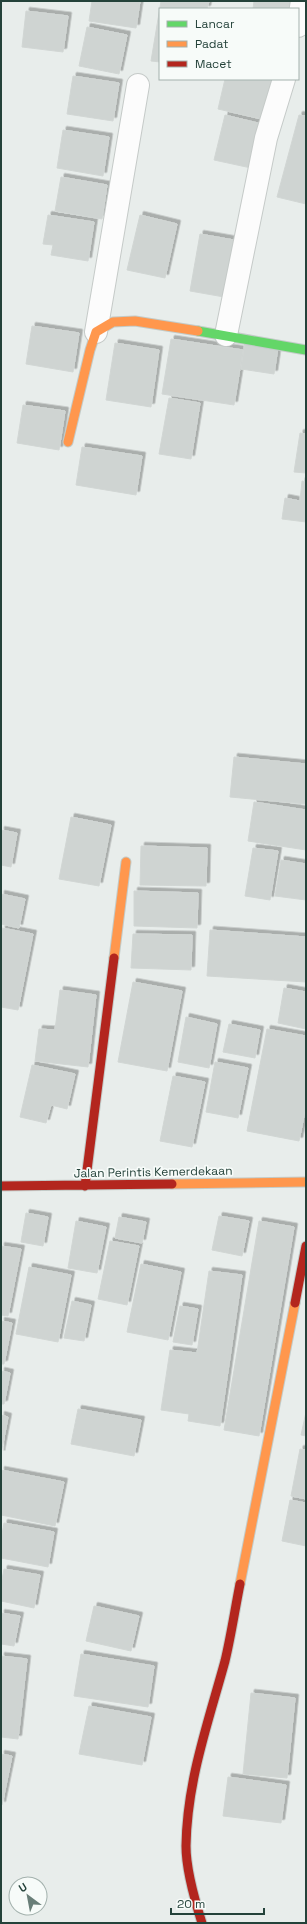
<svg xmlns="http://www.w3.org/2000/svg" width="307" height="1924" viewBox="0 0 307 1924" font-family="'Space Grotesk',sans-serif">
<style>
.building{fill:#cfd4d2;stroke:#d1d6d4;filter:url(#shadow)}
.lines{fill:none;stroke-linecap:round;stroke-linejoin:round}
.street-casing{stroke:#c5cac8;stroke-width:24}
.fast-casing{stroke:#c3cbc8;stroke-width:11}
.slow-casing{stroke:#c3cbc8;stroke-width:11}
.jam-casing{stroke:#c3cbc8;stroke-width:11}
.street{stroke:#fcfcfc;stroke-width:22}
.fast{stroke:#63d668;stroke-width:9}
.slow{stroke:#ff974d;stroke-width:9}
.jam{stroke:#b3261e;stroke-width:9}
.labels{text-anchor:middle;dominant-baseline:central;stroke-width:3.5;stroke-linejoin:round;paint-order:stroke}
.street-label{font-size:12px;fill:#24423a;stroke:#f7fbf9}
</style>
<defs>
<filter id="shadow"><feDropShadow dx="3.5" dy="-3.5" stdDeviation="0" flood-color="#0004"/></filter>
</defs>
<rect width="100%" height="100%" fill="#e8edeb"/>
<path class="building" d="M92 1H140L136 28 89 21Z
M161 1H209L207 9H160V62L151 61Z
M254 1H295L294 9H253Z
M26 11 68 16 63 52 22 47Z
M87 27 127 35 119 74 79 66Z
M73 76 119 83 113 121 67 114Z
M225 79H276L266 120 218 109Z
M225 115 262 124 251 168 214 160Z
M299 115 306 116V204L277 197Z
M63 130 109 137 103 176 57 168Z
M61 177 107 185 102 219 55 211Z
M48 215 94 222 88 261 51 255 53 245 43 244Z
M140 215 177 224 165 278 127 270Z
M200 234 234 240 224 297 190 291Z
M32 326 79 333 73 372 26 364Z
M171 339 243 350 234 405 162 394Z
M245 342 278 347 274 374 241 369Z
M115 343 159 350 151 407 106 400Z
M169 398 200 403 191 459 159 454Z
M23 405 65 411 59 450 17 443Z
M300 433 306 434V473L294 472Z
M82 447 142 456 136 495 76 485Z
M302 481 306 482V522L282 519 285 498 300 501Z
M234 757 306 764V804L230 797Z
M254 802 306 810V850L248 841Z
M71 817 111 825 99 886 59 879Z
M1 830 17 833 11 867 1 865Z
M141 846 207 848 206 886 140 885Z
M253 848 278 851 270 900 245 896Z
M281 860 306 864V900L275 896Z
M134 891 198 893 197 928 134 926Z
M1 894 25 899 19 928 1 924Z
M2 928 33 934 18 1010 1 1007Z
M210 930 306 937V982L207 976Z
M133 934 192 935 191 970 131 968Z
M133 982 182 991 167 1071 118 1062Z
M284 988 306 992V1029L278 1023Z
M60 990 96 995 88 1067 35 1061 39 1029 55 1030Z
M186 1017 217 1024 209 1068 178 1062Z
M229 1024 260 1030 255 1058 223 1052Z
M267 1029 306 1036V1106L299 1141 247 1131Z
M215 1062 248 1068 238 1118 206 1112Z
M32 1065 75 1074 67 1109 51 1105 46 1123 20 1117Z
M173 1076 205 1082 192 1147 160 1141Z
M26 1213 48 1217 43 1246 21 1242Z
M219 1216 249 1221 242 1256 212 1250Z
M119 1217 146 1222 142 1243 115 1238Z
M76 1221 106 1227 97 1273 68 1268Z
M259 1221 294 1227 259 1436 224 1430Z
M110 1241 139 1246 127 1305 98 1299Z
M1 1246 21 1249 8 1316 1 1315Z
M141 1264 181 1272 168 1340 127 1332Z
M29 1267 71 1275 58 1342 16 1334Z
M209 1271 242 1275 220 1426 188 1421 189 1414 161 1410 170 1350 197 1353Z
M72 1301 91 1305 84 1341 64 1338Z
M180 1306 198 1309 192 1345 173 1342Z
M1 1321 12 1323 4 1364H1Z
M1 1371 10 1373 4 1404H1Z
M78 1409 141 1420 134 1456 71 1444Z
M306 1412V1436L301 1435Z
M1 1415 8 1417 1 1454Z
M300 1449 306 1450V1499L291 1496Z
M1 1470 64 1482 55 1526 1 1515Z
M290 1500 306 1503V1546L282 1541Z
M4 1523 54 1532 48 1567 1 1558V1540Z
M4 1569 40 1575 34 1608 1 1601V1585Z
M94 1606 139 1616 131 1651 86 1641Z
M1 1613 20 1616 14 1646 1 1644Z
M81 1654 154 1666 148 1707 74 1696Z
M1 1656 27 1659 18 1739 1 1737Z
M251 1693 295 1698 287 1778 243 1774Z
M89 1706 151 1717 142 1765 79 1754Z
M1 1754 12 1756 2 1805H1Z
M228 1777 286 1785 281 1823 223 1816Z"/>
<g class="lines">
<g class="street-casing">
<path id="street" d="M298 26 302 1
M96 332 138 85
M226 335 266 138 284 79"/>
</g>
<g class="fast-casing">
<path id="fast" d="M198 331 306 350"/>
</g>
<g class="slow-casing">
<path id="slow" d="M68 442 90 350 96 332 113 322 135 321 198 331
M114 958 126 862
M172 1184 306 1182
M240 1584 295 1303"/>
</g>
<g class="jam-casing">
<path id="jam" d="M1 1186 172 1184
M85 1186 114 958
M295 1303 306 1246
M202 1923C195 1901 186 1869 186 1846 187 1781 208 1723 225 1661 231 1636 235 1609 240 1584"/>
</g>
<use href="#street" class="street"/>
<use href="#fast" class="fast"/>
<use href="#slow" class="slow"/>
<use href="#jam" class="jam"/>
</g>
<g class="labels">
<g class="street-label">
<text transform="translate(153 1172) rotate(-1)">Jalan Perintis Kemerdekaan</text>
</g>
</g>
<rect width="307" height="1924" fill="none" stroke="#24423a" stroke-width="4"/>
<rect x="159" y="8" width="140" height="72" fill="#f7fbf9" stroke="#a3b1ad"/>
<rect x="167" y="21" width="20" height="6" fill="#63d668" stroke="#a3b1ad"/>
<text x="195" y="28" font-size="12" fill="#24423a">Lancar</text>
<rect x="167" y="41" width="20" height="6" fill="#ff974d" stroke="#a3b1ad"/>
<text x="195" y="48" font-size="12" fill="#24423a">Padat</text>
<rect x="167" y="61" width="20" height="6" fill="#b3261e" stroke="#a3b1ad"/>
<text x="195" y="68" font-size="12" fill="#24423a">Macet</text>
<g transform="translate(28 1896) rotate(328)"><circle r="19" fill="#f7fbf9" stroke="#a3b1ad"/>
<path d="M0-3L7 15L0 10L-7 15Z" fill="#697e78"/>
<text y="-6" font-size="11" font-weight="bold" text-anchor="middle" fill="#24423a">U</text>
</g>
<path d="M171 1908v6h93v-6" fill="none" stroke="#24423a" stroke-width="2"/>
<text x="177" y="1908" font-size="12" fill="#24423a" stroke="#f7fbf9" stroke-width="3" paint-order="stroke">20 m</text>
</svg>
